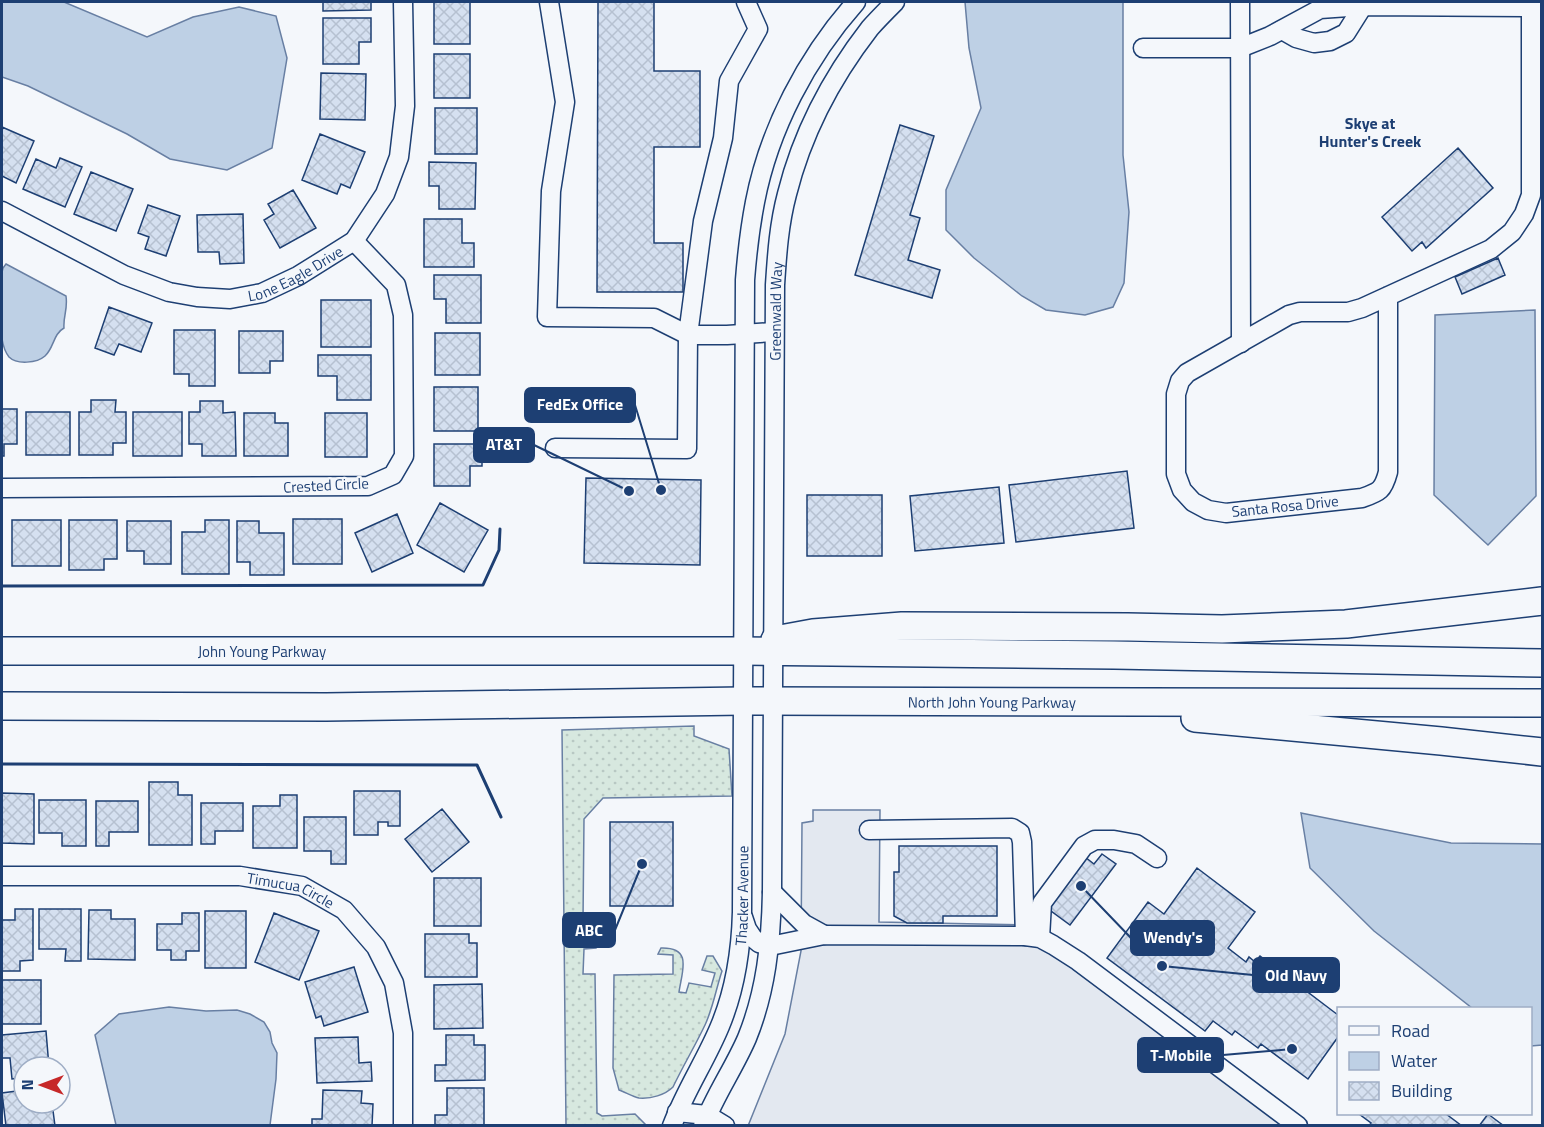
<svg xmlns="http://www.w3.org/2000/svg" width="1544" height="1127" viewBox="0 0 1544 1127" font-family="'Titillium Web',sans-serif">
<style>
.grass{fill:url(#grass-dots);stroke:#687fa3;stroke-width:1.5}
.parking{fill:#e3e8f0;stroke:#687fa3;stroke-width:1.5}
.water{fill:#bed0e5;stroke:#687fa3;stroke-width:1.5}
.building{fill:url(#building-cross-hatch);stroke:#1d3f73;stroke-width:1.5}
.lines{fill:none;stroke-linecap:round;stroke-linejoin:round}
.minor-casing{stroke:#1d3f73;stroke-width:21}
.highway-casing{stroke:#1d3f73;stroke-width:30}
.minor{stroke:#f4f7fb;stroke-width:18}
.highway{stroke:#f4f7fb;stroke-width:27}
.wall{stroke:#1d3f73;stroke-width:3}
.labels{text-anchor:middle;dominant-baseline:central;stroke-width:4.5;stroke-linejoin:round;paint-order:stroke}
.street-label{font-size:15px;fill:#1d3f73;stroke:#f4f7fb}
.neighbourhood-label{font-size:16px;font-weight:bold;fill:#1d3f73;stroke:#f4f7fb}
.leader{fill:none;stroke:#1d3f73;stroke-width:2}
.callout-dot{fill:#1d3f73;stroke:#f4f7fb;stroke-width:2}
.callout{fill:#1d3f73;stroke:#1d3f73;stroke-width:2}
.callout-label{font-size:16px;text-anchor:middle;font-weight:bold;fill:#fff}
</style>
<defs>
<pattern id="grass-dots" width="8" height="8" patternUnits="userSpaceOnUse" patternTransform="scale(1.5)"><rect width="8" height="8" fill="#d7e8df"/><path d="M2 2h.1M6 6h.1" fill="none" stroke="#b8c8c3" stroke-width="1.8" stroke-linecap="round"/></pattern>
<pattern id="building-cross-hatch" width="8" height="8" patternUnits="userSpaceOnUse" patternTransform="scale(1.5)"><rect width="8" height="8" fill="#d5e0f0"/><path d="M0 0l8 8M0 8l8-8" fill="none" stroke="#b6c1d1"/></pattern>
</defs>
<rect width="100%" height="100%" fill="#f4f7fb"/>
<path class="grass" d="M694 726V736L729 749 732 796 603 798 584 819 583 921 596 940V948L584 949 583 974H595L597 1113 602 1116 635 1114 646 1125H566L562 730Z
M661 948C693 947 682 971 679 992L686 993 689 983 711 987 715 973 702 970 707 956H713L722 971C716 989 713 1008 705 1025 695 1046 683 1066 673 1087 665 1095 651 1099 639 1098 633 1097 625 1092 619 1090L613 1068 614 975 673 974V955L658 954Z"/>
<path class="parking" d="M813 810H880L879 922 1033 925 1307 1126H748L785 1034 801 951 802 823 813 821Z"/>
<path class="water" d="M2 2H64L147 37 193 17 239 7 276 16 287 58 272 148 227 170 170 159 127 134 28 86 2 77Z
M965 2H1123V155L1129 212 1124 283 1113 307 1085 315 1046 310 1022 296 974 258 946 230V190L981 108 969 48Z
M6 264 66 296C68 310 63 316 64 328 53 334 54 348 45 356 37 363 17 365 9 357 5 352 3 345 2 339V272L3 268Z
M1535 310 1536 496 1488 545 1434 495 1435 315Z
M1301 813 1451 843 1542 844V1045L1531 1046 1530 1008H1472L1374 931 1310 868Z
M169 1007 206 1011 237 1010 250 1014 264 1022 270 1032 272 1043 277 1053 276 1079 270 1125H116L95 1035 119 1014Z"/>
<path class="building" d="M323 2H371V10L323 11Z
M434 2H470V44H434Z
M598 2H654V71H700V147H654V243H683V292H597Z
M323 18H371V42H359V64H323Z
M434 54H470V98H434Z
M321 73 366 74 365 120 320 119Z
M435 108H477V154H435Z
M900 125 934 136 910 215 920 218 908 260 940 270 932 298 855 275Z
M2 127 34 141 16 183 2 176Z
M320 134 365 152 350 188 341 184 337 194 302 180Z
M1458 148 1493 188 1426 248 1422 242 1412 251 1382 217Z
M60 158 82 167 65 207 23 189 36 159 56 168Z
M429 162 476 163 475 209H439V186H429Z
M91 172 133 189 116 231 74 214Z
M293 190 316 228 280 248 264 220 274 214 268 204Z
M148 205 180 216 166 256 145 249 149 237 138 233Z
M243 214 244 263 220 264 219 252H198L197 215Z
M424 219H462V243H474V267H424Z
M1498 258 1505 275 1462 294 1455 277Z
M434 275H481V323H446V299H434Z
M321 300H371V347H321Z
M109 307 152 323 141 352 119 344 114 355 95 348Z
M174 330H215V386H189V374H174Z
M239 331H283V361H270V373H239Z
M435 333H480V375H435Z
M318 355H371V400H337V376H318Z
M434 387H478V431H434Z
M91 400H116L115 412H126V443H113V455H79V412H91Z
M200 401H223V413L235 412 236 456H202V444H189V412H200Z
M2 409H17V444H4V456H2Z
M26 412H70V455H26Z
M133 412H182V456H133Z
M244 413H275V423H288V456H244Z
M325 413H367V457H325Z
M434 444H482V466H470V486H434Z
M1127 471 1134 528 1016 542 1009 485Z
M586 478 701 480 700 565 584 563Z
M999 487 1004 543 915 551 910 496Z
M807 495H882V556H807Z
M440 503 488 530 464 572 417 545Z
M397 514 413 553 372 572 355 533Z
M293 519H342V564H293Z
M12 520H61V566H12Z
M69 520H117V559H104V570H69Z
M205 520H229V574H182V532H205Z
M127 521H171V564H144V551H127Z
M237 521H259V533H284V575H250V562H237Z
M149 782H178V795H192V845H149Z
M354 791H400V826H388V822H378V835H354Z
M2 793 34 794V844L2 843Z
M280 795H297V848H253V806H280Z
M39 800H86V846H62V833H39Z
M96 801H138V832H109V846H96Z
M201 803H243V831H215V844H201Z
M442 809 469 842 432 872 405 839Z
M304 817H346V864H331V851H304Z
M610 822H673V906H610Z
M899 846H997V916H943V923H907L894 916V872H899Z
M1102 854 1116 864 1070 925 1047 908 1085 857 1094 864Z
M1197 868 1255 912 1228 948 1246 962 1249 957 1255 962 1260 956 1338 1015V1037L1308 1079 1261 1044 1258 1048 1235 1031 1232 1035 1213 1021 1205 1031 1107 958 1148 902 1164 914Z
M434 878H481V926H434Z
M15 909H33V960L20 961V971H2V920H15Z
M39 909H81V961H65L66 949H39Z
M89 910H111V919H135V960L88 959Z
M205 911H246V968H205Z
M182 913H199V951H186V960H171V950H157V924H182Z
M274 913 319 931 299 980 255 962Z
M425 934H469V943H477V977H425Z
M354 967 368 1012 324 1026 321 1016 316 1018 305 982Z
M2 980H41V1024H2Z
M482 984 483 1028 434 1029V985Z
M46 1031 49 1067H24V1078L12 1079 10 1058H2V1035Z
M446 1035H474V1045H485V1080L435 1081V1065H446Z
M358 1037 359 1063 371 1062 372 1081 317 1083 315 1038Z
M447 1088H484V1126H435V1115H447Z
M24 1090V1103H52L55 1126H6L2 1093Z
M323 1090 362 1091 361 1103 373 1104 372 1126H312V1119H322Z
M1359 1114H1446L1462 1126H1369L1371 1123Z
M1488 1114 1504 1126H1479Z"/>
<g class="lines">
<g class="minor-casing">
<g id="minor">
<path d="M549 2 565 102 551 191 547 317 654 318 688 335H727L774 332"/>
<path d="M1240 2 1241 343"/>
<path d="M1282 30 1296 38 1314 43 1330 41 1346 33 1363 6"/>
<path d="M1143 48H1240L1270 36 1320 9 1363 6 1531 7"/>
<path id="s1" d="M2 211 124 275 169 292 197 297 230 299 262 293 298 276 354 241 385 194 399 157 405 106 403 2"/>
<path d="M1388 296V472C1383 491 1379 492 1362 498L1226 513 1208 510 1193 502 1182 490 1176 474V394L1180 381 1187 373 1289 315 1300 312H1348L1362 308 1491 249 1512 232 1524 214 1531 195V2"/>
<path d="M555 448 687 449 688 335 703 221 723 138 729 81 758 29 746 2"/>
<path d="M2 488 368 486 393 475 404 456 403 315 396 285 354 241"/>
<path d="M869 830 1012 828 1020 833 1022 842 1025 936"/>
<path id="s2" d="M2 876H240L302 886 344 910 376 947 394 983 403 1033V1126"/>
<path d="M772 892 804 924 824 935"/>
<path d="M743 917 747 929 753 938 759 943 770 946 824 935 1025 936 1040 938 1053 945 1078 961 1298 1126"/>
<path d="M1040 938 1042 903 1084 846 1095 840H1114L1136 844 1157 858"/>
<path d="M677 1112 707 1115 725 1126"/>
<path id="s3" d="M672 1126C685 1091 706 1060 720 1026 735 990 741 951 742 912L745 280C747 254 750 228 755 202 769 129 807 57 856 2"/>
<path id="s4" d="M703 1126C715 1095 734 1068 747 1038 766 991 771 943 772 892L775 285C777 254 779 224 787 194 802 134 832 77 870 28 878 19 887 10 895 2"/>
</g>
</g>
<g class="highway-casing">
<g id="highway">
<path d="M775 640 813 633 902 626 1128 627 1222 629 1346 624 1542 601"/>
<path id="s5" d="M2 651H743L1114 655 1542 663"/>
<path id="s6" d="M2 706 326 707 743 701 1542 703"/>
<path d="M1195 718 1441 741 1542 752"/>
</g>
</g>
<use href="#minor" class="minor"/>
<use href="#highway" class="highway"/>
<path class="wall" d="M2 586 483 585 499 550 500 529
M2 764 477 765 501 817"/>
</g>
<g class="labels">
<g class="street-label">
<text stroke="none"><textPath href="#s1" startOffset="318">Lone Eagle Drive</textPath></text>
<text stroke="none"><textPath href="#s4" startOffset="828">Greenwald Way</textPath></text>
<text transform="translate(326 485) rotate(-3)">Crested Circle</text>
<text transform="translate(1285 506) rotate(-6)">Santa Rosa Drive</text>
<text stroke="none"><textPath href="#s5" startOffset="260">John Young Parkway</textPath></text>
<text stroke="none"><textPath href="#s6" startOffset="990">North John Young Parkway</textPath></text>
<text stroke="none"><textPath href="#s2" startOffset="291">Timucua Circle</textPath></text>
<text stroke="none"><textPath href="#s3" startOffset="244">Thacker Avenue</textPath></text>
</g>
<g class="neighbourhood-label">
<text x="1370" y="123">Skye at<tspan x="1370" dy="18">Hunter's Creek</tspan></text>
</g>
</g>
<path class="leader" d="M661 490L635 405M629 491L534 445M642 864L615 930M1081 886L1131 938M1162 966L1253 975M1292 1049L1223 1055"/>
<g class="callout-dot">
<circle cx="661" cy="490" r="6"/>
<circle cx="629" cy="491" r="6"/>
<circle cx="642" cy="864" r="6"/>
<circle cx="1081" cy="886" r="6"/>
<circle cx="1162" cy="966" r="6"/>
<circle cx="1292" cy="1049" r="6"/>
</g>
<g class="callout">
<rect x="525" y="388" width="110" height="34" rx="6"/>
<rect x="474" y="428" width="60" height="34" rx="6"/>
<rect x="563" y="913" width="52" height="34" rx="6"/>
<rect x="1131" y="921" width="83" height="34" rx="6"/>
<rect x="1253" y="958" width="86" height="34" rx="6"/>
<rect x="1138" y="1038" width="85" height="34" rx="6"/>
</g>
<g class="callout-label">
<text x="580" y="410">FedEx Office</text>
<text x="504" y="450">AT&amp;T</text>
<text x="589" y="936">ABC</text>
<text x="1173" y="943">Wendy's</text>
<text x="1296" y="981">Old Navy</text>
<text x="1181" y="1061">T-Mobile</text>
</g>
<rect width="1544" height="1127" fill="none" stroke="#1d3f73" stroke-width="6"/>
<rect x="1337" y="1007" width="195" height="108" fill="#f4f7fb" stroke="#9eadc5" stroke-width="1.5"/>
<rect x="1349" y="1026" width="30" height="9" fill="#f4f7fb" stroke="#9eadc5" stroke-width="1.5"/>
<text x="1391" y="1037" font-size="18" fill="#1d3f73">Road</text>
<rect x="1349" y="1052" width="30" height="18" fill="#bed0e5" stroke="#9eadc5" stroke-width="1.5"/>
<text x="1391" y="1067" font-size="18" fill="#1d3f73">Water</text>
<rect x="1349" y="1082" width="30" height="18" fill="url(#building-cross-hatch)" stroke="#9eadc5" stroke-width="1.5"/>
<text x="1391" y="1097" font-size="18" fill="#1d3f73">Building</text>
<g transform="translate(42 1085) rotate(270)"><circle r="28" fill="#f4f7fb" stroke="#9eadc5" stroke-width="1.5"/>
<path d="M0-4.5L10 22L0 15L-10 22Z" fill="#c62828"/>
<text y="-9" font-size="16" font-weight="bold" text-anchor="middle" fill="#1d3f73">N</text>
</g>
</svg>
